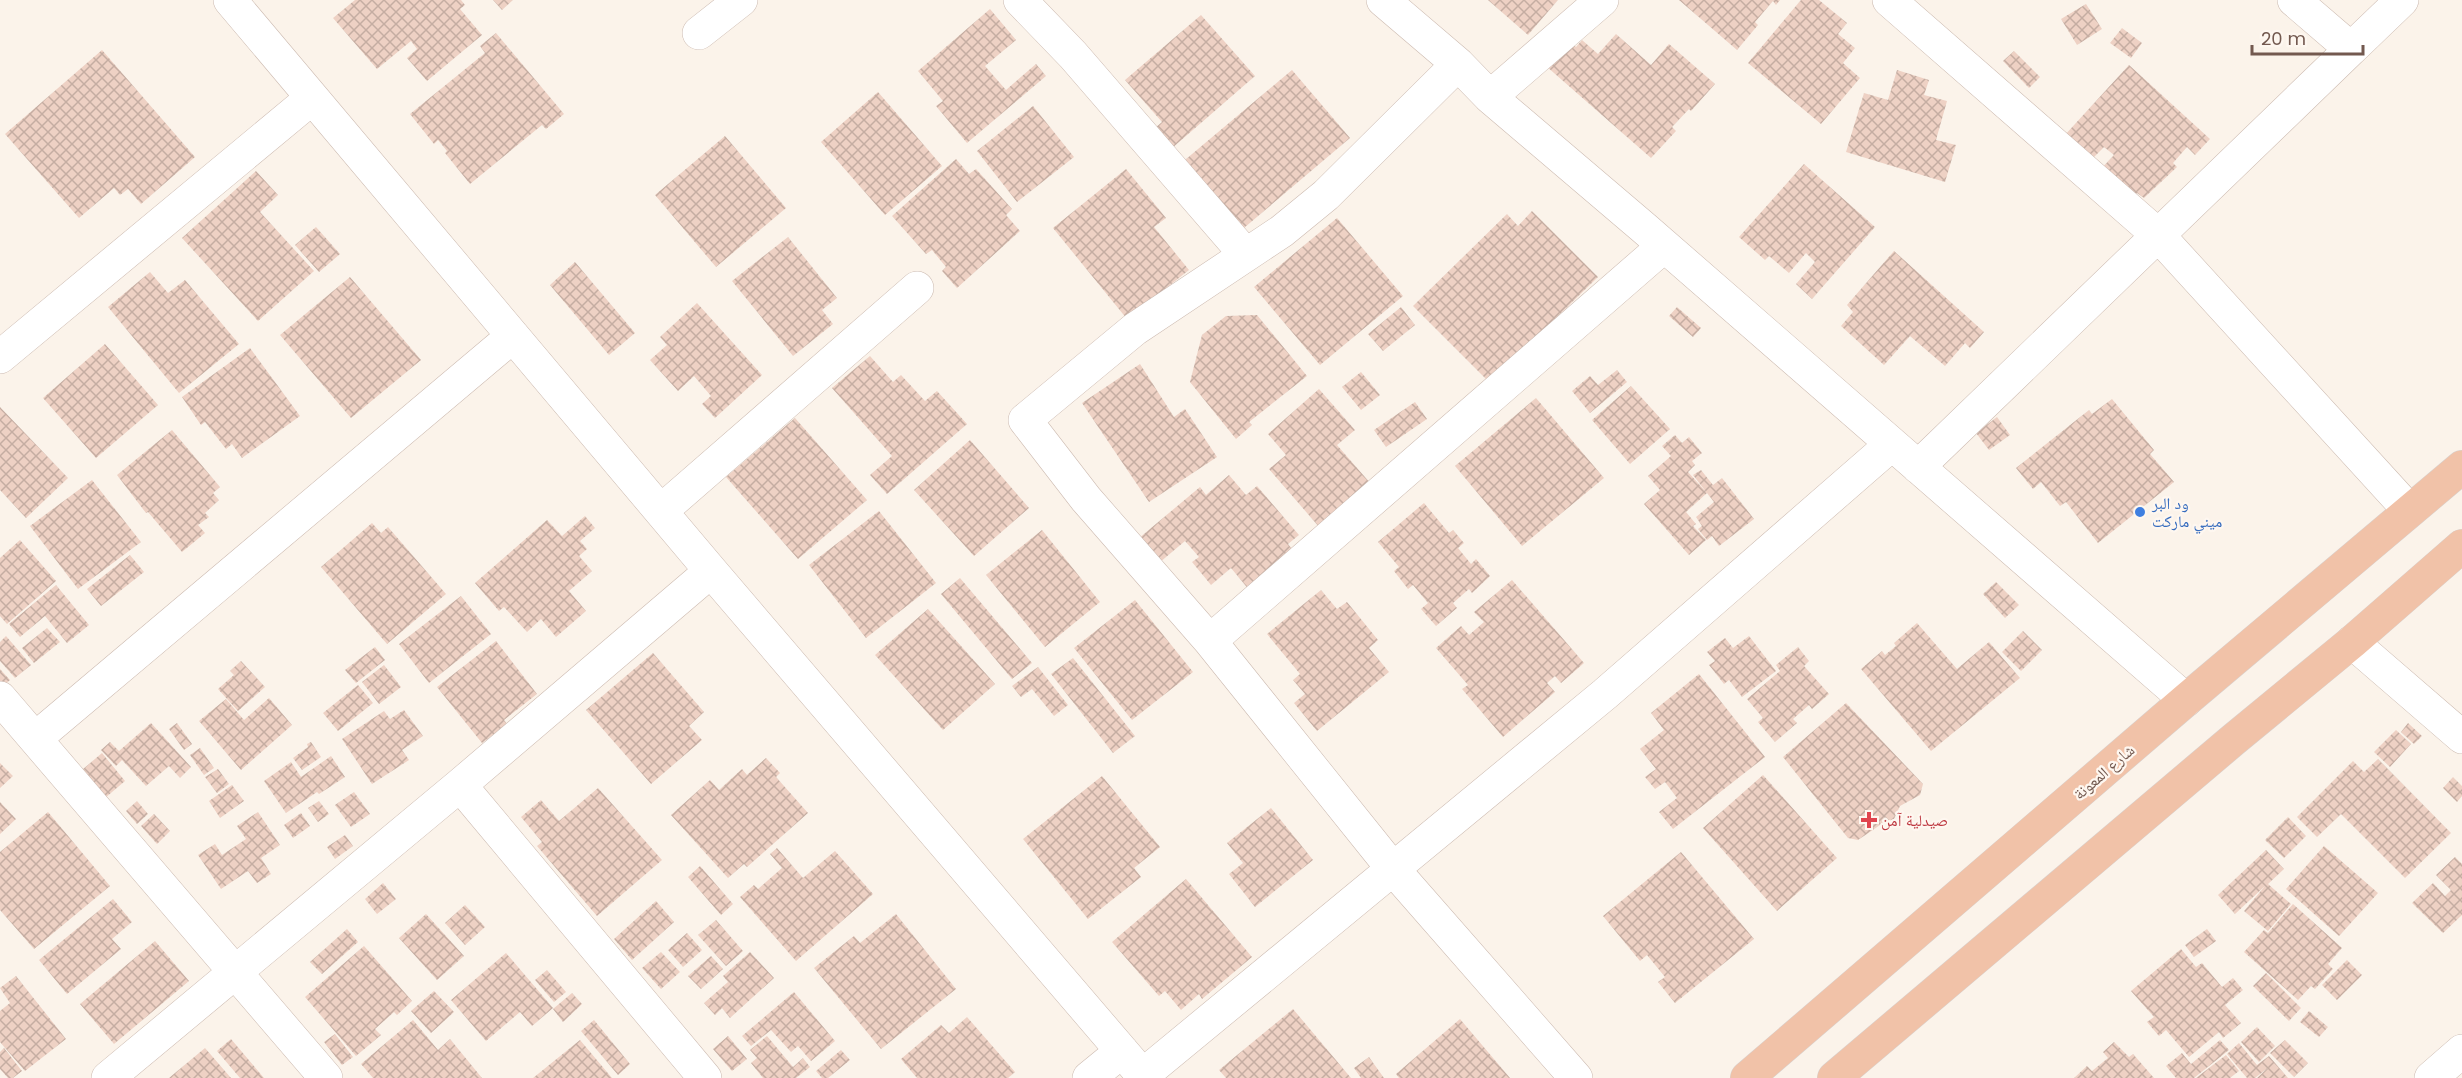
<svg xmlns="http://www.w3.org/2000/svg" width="2462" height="1078" viewBox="0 0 2462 1078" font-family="Poppins,'Noto Naskh Arabic',sans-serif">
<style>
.building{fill:url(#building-cross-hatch)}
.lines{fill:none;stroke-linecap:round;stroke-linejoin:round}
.minor-casing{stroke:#ccbab0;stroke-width:34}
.trunk-casing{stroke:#d8d1ce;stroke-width:34}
.minor{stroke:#fff;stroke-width:33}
.trunk{stroke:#f1c2a8;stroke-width:33}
.shop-dot{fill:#3f7fe0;stroke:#fef7f0;stroke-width:2}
.health-dot{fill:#e0444e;stroke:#fef7f0;stroke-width:2}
.labels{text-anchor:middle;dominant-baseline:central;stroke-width:4.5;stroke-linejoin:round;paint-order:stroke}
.shop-label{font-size:16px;fill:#366cbe;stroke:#fef7f0;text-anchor:start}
.street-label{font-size:16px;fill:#73594f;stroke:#fef7f0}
.health-label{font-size:16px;fill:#be3a42;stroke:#fef7f0;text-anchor:start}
</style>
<defs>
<pattern id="building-cross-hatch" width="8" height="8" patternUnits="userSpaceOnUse" patternTransform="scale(1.5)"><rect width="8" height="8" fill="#eed1c4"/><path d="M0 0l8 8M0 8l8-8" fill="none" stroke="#c5ada2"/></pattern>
</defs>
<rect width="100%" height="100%" fill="#fbf3ea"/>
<path class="building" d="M355 0H461L465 5 460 9 482 35 427 81 407 58 417 49 411 41 377 69 333 18Z
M493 0H513L502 10Z
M1488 0H1558L1528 35Z
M1679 0H1780L1776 5 1773 1 1755 22 1758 25 1737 50Z
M1801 0H1819L1847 23 1838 34 1855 48 1843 63 1860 78 1821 124 1748 63Z
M2086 4 2102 29 2077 45 2061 19Z
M990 9 1016 40 985 66 1006 90 1036 64 1046 76 967 143 936 106 943 101 918 71Z
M1201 15 1255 76 1171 149 1154 129 1162 122 1125 80Z
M2122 28 2142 43 2131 58 2110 43Z
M496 33 564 114 546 129 542 125 470 184 445 153 447 151 438 140 434 144 410 114 485 53 480 46Z
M1616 34 1651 65 1669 44 1715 84 1691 111 1689 109 1672 127 1676 131 1651 158 1546 66 1569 40 1576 47 1582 40 1598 54Z
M102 50 195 157 141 204 128 189 120 195 114 188 79 218 5 134Z
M2014 51 2040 77 2029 88 2003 61Z
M2129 65 2210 139 2195 155 2187 147 2173 163 2177 167 2144 198 2137 193 2132 199 2100 170 2114 155 2104 147 2090 161 2064 136Z
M1292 70 1350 138 1238 233 1179 165Z
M1897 70 1929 80 1924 95 1947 101 1936 140 1956 145 1945 182 1846 152 1864 93 1888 100Z
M878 92 942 166 885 215 821 142Z
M1033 106 1074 157 1017 202 977 151Z
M725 136 786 208 716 267 655 195Z
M956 159 969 174 976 169 1012 209 1006 215 1020 231 957 288 942 271 946 267 932 250 926 254 892 216Z
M1804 164 1875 227 1812 299 1796 284 1815 262 1806 253 1789 273 1769 256 1765 260 1739 237Z
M1126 169 1166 218 1154 227 1189 270 1127 319 1053 228Z
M256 171 278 195 260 212 314 271 258 321 182 238Z
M1532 211 1598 277 1523 350 1497 390 1413 306 1507 214 1518 226Z
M1337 218 1403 296 1320 365 1254 287Z
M316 227 340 254 319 272 295 245Z
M788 237 837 298 822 310 833 324 793 356 732 281Z
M1894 251 1984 332 1970 348 1965 343 1945 366 1910 336 1884 365 1841 326 1853 312 1847 305Z
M575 262 635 333 609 355 550 285Z
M150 272 168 293 185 280 239 344 179 393 108 307Z
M350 277 421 360 351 418 280 335Z
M697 303 762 375 715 418 702 404 711 396 694 376 678 391 650 360 667 345 660 337Z
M1401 307 1415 325 1383 351 1368 334Z
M1677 307 1701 328 1693 337 1669 316Z
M1257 315 1307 376 1249 422 1252 425 1236 439 1190 382 1202 335 1226 316Z
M105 344 158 405 96 458 43 398Z
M250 348 300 416 242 458 232 444 226 449 205 422 201 425 182 397Z
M870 356 893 382 901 375 925 401 937 391 967 424 887 494 870 475 892 456 832 388Z
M1140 364 1174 417 1185 409 1217 457 1149 502 1082 403Z
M1617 370 1627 382 1590 413 1572 391 1590 376 1598 385Z
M1361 372 1380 395 1361 410 1342 387Z
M1631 386 1670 429 1630 464 1592 420Z
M1319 389 1355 430 1337 445 1371 484 1320 528 1269 469 1286 455 1268 434Z
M1536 398 1604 478 1522 546 1455 466Z
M2112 399 2154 450 2150 454 2174 482 2098 543 2066 502 2060 506 2041 482 2033 489 2016 468 2089 410 2092 414Z
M1415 402 1427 419 1386 447 1374 430Z
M0 407 68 478 26 518 0 490Z
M1997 417 2010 435 1989 450 1976 433Z
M795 418 867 500 798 559 726 477Z
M172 430 220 487 213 493 219 500 205 513 209 517 198 525 205 533 182 552 148 512 146 513 117 475Z
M1675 435 1682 443 1689 437 1702 453 1692 461 1695 465 1688 472 1707 493 1686 512 1696 524 1693 526 1706 540 1689 555 1644 504 1660 490 1648 476 1671 456 1662 446Z
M970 440 1029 508 974 556 914 490Z
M1701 470 1713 485 1722 478 1754 519 1719 546 1712 536 1707 540 1698 529 1702 526 1696 517 1714 502 1693 475Z
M1229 475 1246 495 1257 486 1299 535 1288 544 1295 553 1250 591 1231 568 1211 585 1192 562 1199 557 1185 541 1159 563 1138 539 1200 487 1206 495Z
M92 480 141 542 78 589 30 526Z
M1424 503 1449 533 1453 530 1464 543 1458 548 1471 564 1476 559 1490 576 1472 593 1469 589 1453 603 1457 608 1436 626 1421 609 1428 603 1413 585 1408 589 1394 571 1399 567 1378 542Z
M879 511 936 583 866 638 809 565Z
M585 516 595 528 580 541 587 549 579 556 592 571 569 591 586 611 556 637 541 619 527 632 504 607 499 611 475 583 547 520 562 536Z
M372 523 381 533 388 527 446 594 387 644 321 567Z
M1042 530 1100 602 1045 647 986 575Z
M20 540 56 581 7 624 0 616V558Z
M130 555 144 572 101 606 87 589Z
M960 578 1032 663 1012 679 941 594Z
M1512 580 1584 663 1561 683 1555 676 1547 683 1555 692 1503 737 1462 689 1468 685 1436 648 1461 626 1469 635 1484 622 1474 612Z
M1996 582 2019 605 2005 618 1983 594Z
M56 585 89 625 67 643 45 616 20 637 9 624Z
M1321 590 1337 609 1347 602 1378 640 1369 648 1389 672 1317 731 1294 703 1305 694 1293 680 1300 674 1267 634Z
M461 596 491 634 429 683 399 644Z
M1135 600 1193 672 1132 720 1074 648Z
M928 609 995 684 943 730 875 655Z
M1917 623 1957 669 1989 642 2020 678 1931 751 1861 669 1882 651 1885 655 1896 646 1894 643Z
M47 628 60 642 34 663 22 648Z
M2023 631 2042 650 2021 671 2002 652Z
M6 636 31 665 15 678 0 661V642Z
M1749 636 1776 671 1742 697 1729 680 1724 684 1709 665 1715 661 1707 652 1725 638 1733 648Z
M496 641 537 694 504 720 507 724 482 743 437 687Z
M375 647 385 660 356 683 345 670Z
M1798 647 1809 661 1804 666 1829 694 1812 709 1809 705 1793 719 1797 723 1775 742 1758 722 1763 718 1747 699 1780 671 1776 665Z
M653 653 704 712 689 726 702 740 651 784 586 710Z
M1073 658 1135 736 1113 753 1051 674Z
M241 661 265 687 238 711 218 689 234 675 230 671Z
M384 665 401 687 379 704 362 682Z
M1038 667 1068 705 1054 716 1032 689 1021 697 1012 686Z
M0 669 10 680 0 689Z
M1699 674 1765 757 1673 829 1659 812 1677 798 1665 782 1655 789 1645 777 1656 769 1640 749 1664 730 1651 713Z
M358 685 373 703 338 731 323 713Z
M269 698 292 725 241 770 199 721 226 699 244 720Z
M1846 703 1923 784 1920 795 1900 806 1894 819 1883 823 1858 840 1848 838 1783 757Z
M404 710 423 736 402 750 409 760 372 784 342 739 384 711 390 719Z
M151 723 191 767 180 778 169 766 146 786 122 760 116 766 101 750 110 742 119 751Z
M177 723 192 744 184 750 169 729Z
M2408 723 2422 736 2414 744 2401 732Z
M2396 730 2411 744 2390 767 2374 752Z
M311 742 321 757 302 770 293 758 308 747 307 744Z
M200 748 214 768 204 775 190 755Z
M102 753 125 781 105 798 82 770Z
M331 756 345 777 319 794 317 792 286 813 264 781 291 762 301 777Z
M766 758 780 773 776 777 808 813 747 867 744 864 728 878 671 815 710 780 719 790 742 769 747 775Z
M2378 759 2451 833 2405 878 2341 814 2317 837 2297 817 2353 761 2364 772Z
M0 763 13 776 0 788Z
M218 769 229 784 217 793 205 777Z
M1763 775 1837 858 1777 911 1703 828Z
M1102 776 1160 847 1134 868 1141 877 1088 919 1023 839Z
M2453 777 2462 786V796L2457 802 2443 788Z
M232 785 244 801 220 818 209 801Z
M598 788 662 860 597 916 537 846 542 842 521 817 541 800 559 821Z
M354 792 370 814 351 827 335 805Z
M137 801 148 814 137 824 126 811Z
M319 801 329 814 318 822 308 808Z
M0 802 16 819 0 834Z
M1271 808 1313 860 1255 907 1229 874 1243 863 1227 843Z
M48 812 110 886 34 949 0 910V852Z
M258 812 280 845 261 858 271 874 257 883 248 871 221 889 198 855 215 844 222 855 246 839 237 826Z
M301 813 310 826 293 838 284 825Z
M154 814 170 831 157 844 141 826Z
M2288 817 2306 836 2284 858 2265 840Z
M345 835 353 846 335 859 327 847Z
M2324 846 2378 893 2339 936 2286 889Z
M777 848 803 878 835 851 873 894 796 961 740 897 754 885 758 889 782 868 770 854Z
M2266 850 2284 869 2268 884 2291 904 2268 931 2244 911 2265 886 2235 914 2218 895Z
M1681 852 1754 939 1675 1003 1658 982 1665 977 1647 955 1640 961 1603 916Z
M2455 857 2462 864V915L2443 933 2412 903 2433 883 2445 896 2451 890 2436 875Z
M700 866 733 904 721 915 688 877Z
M1186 879 1252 957 1202 999 1199 994 1181 1010 1165 991 1159 996 1112 942Z
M383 883 396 899 377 914 365 899Z
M113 899 132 922 112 939 121 949 67 994 39 960Z
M656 901 674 922 632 960 614 939Z
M2293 904 2342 948 2328 964 2333 969 2315 989 2311 986 2298 1000 2244 952 2264 930 2268 933Z
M465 905 485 927 465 945 445 923Z
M426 914 464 956 437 980 399 938Z
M896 914 956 989 881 1049 814 968 854 936 860 943Z
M716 920 743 951 726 966 698 935Z
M347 929 358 942 322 974 310 962Z
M2207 929 2216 941 2194 957 2185 945Z
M687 933 702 950 683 967 668 950Z
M155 941 189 981 114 1044 80 1004Z
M364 946 412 1001 397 1015 394 1012 375 1029 381 1035 356 1056 305 997Z
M2181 949 2196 967 2202 963 2222 987 2233 978 2243 990 2225 1005 2241 1023 2223 1038 2219 1032 2189 1057 2166 1030 2159 1036 2147 1022 2154 1017 2131 991Z
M661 952 680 972 661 989 642 968Z
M750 952 774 978 730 1018 722 1008 715 1015 704 1003 728 982 723 976Z
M506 953 553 1008 532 1026 520 1012 486 1041 451 1000Z
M711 956 723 969 701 989 688 976Z
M2347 960 2362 975 2337 1000 2322 985Z
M547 970 566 992 554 1002 535 980Z
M2266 973 2301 1008 2289 1021 2253 986Z
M16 976 66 1039 25 1071 0 1042V1011L10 1003 0 988Z
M434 991 454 1012 431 1033 411 1011Z
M794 992 835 1041 811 1061 798 1046 791 1052 771 1030 751 1046 742 1036Z
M572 993 582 1004 563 1022 553 1009Z
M1293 1009 1351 1078H1226L1219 1070Z
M2309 1011 2328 1027 2319 1037 2300 1022Z
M967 1017 1015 1072 1008 1078H917L901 1059 941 1025 949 1033Z
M1460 1019 1510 1078H1399L1396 1074Z
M413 1020 438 1050 450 1039 482 1078H373L361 1064Z
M594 1020 630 1064 618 1075 581 1031Z
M2257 1027 2275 1046 2259 1062 2241 1042Z
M335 1034 353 1057 342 1065 324 1042Z
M728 1036 747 1059 732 1071 713 1049Z
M767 1036 793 1067 803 1058 810 1067 796 1078H763L751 1063 757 1058 750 1050Z
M231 1039 264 1078H240L217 1051Z
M580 1040 612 1078H533Z
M2220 1040 2229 1050 2194 1078H2176L2166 1066 2182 1053 2191 1064Z
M2285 1040 2308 1063 2294 1077 2270 1053Z
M2114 1042 2129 1057 2133 1054 2154 1078H2074L2087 1066 2092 1071 2108 1058 2103 1052Z
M2239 1043 2257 1065 2269 1056 2288 1078H2257L2269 1067 2255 1078H2247L2227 1054Z
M4 1048 22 1071 13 1078H8L0 1069V1052Z
M205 1048 231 1078H169Z
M841 1050 850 1060 828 1078H822L816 1071Z
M2226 1055 2239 1071 2230 1078H2196Z
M1369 1057 1384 1078H1361L1354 1068Z"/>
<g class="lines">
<g class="minor-casing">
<path id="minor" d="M230 0 711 571 1145 1078
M1020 0 1073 55 1246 255
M1383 0 1458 64 1490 97 1644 228 2186 700
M1889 0 2158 235 2409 510
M2294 0 2351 49 2402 0
M699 33 741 0
M1458 64 1326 195 1282 231 1135 329 1025 420 1086 499 1210 641 1393 869 1576 1078
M1490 97 1602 0
M0 357 312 98
M1918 467 2351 49
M661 511 917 288
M1210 641 1664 246
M2352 642 2462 737
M0 698 326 1078
M36 738 513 336
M460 785 705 1078
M1143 1075 1605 694 1892 444
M108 1078 460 785 711 571
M1089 1078 1122 1051
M2431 1078 2462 1051"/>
</g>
<g class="trunk-casing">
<path id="trunk" d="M1747 1078 2186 700 2462 467
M1834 1078 2233 740 2352 642 2462 546"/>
</g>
<use href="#minor" class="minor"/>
<use href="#trunk" class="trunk"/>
</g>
<circle class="shop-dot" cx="2140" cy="512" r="6"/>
<path class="health-dot" d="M1866 811h6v6h6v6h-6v6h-6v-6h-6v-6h6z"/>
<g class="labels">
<g class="shop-label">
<text x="2152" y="503">ود البر<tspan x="2152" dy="18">ميني ماركت</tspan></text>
</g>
<g class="street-label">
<text transform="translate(2104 772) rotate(-41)">شارع المعونة</text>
</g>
<g class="health-label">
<text x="1881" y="820">صيدلية آمن</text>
</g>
</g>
<path d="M2252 45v9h111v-9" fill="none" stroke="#73594f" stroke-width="3"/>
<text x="2261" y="45" font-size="18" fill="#73594f" stroke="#fef7f0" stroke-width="4.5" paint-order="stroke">20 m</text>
</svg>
